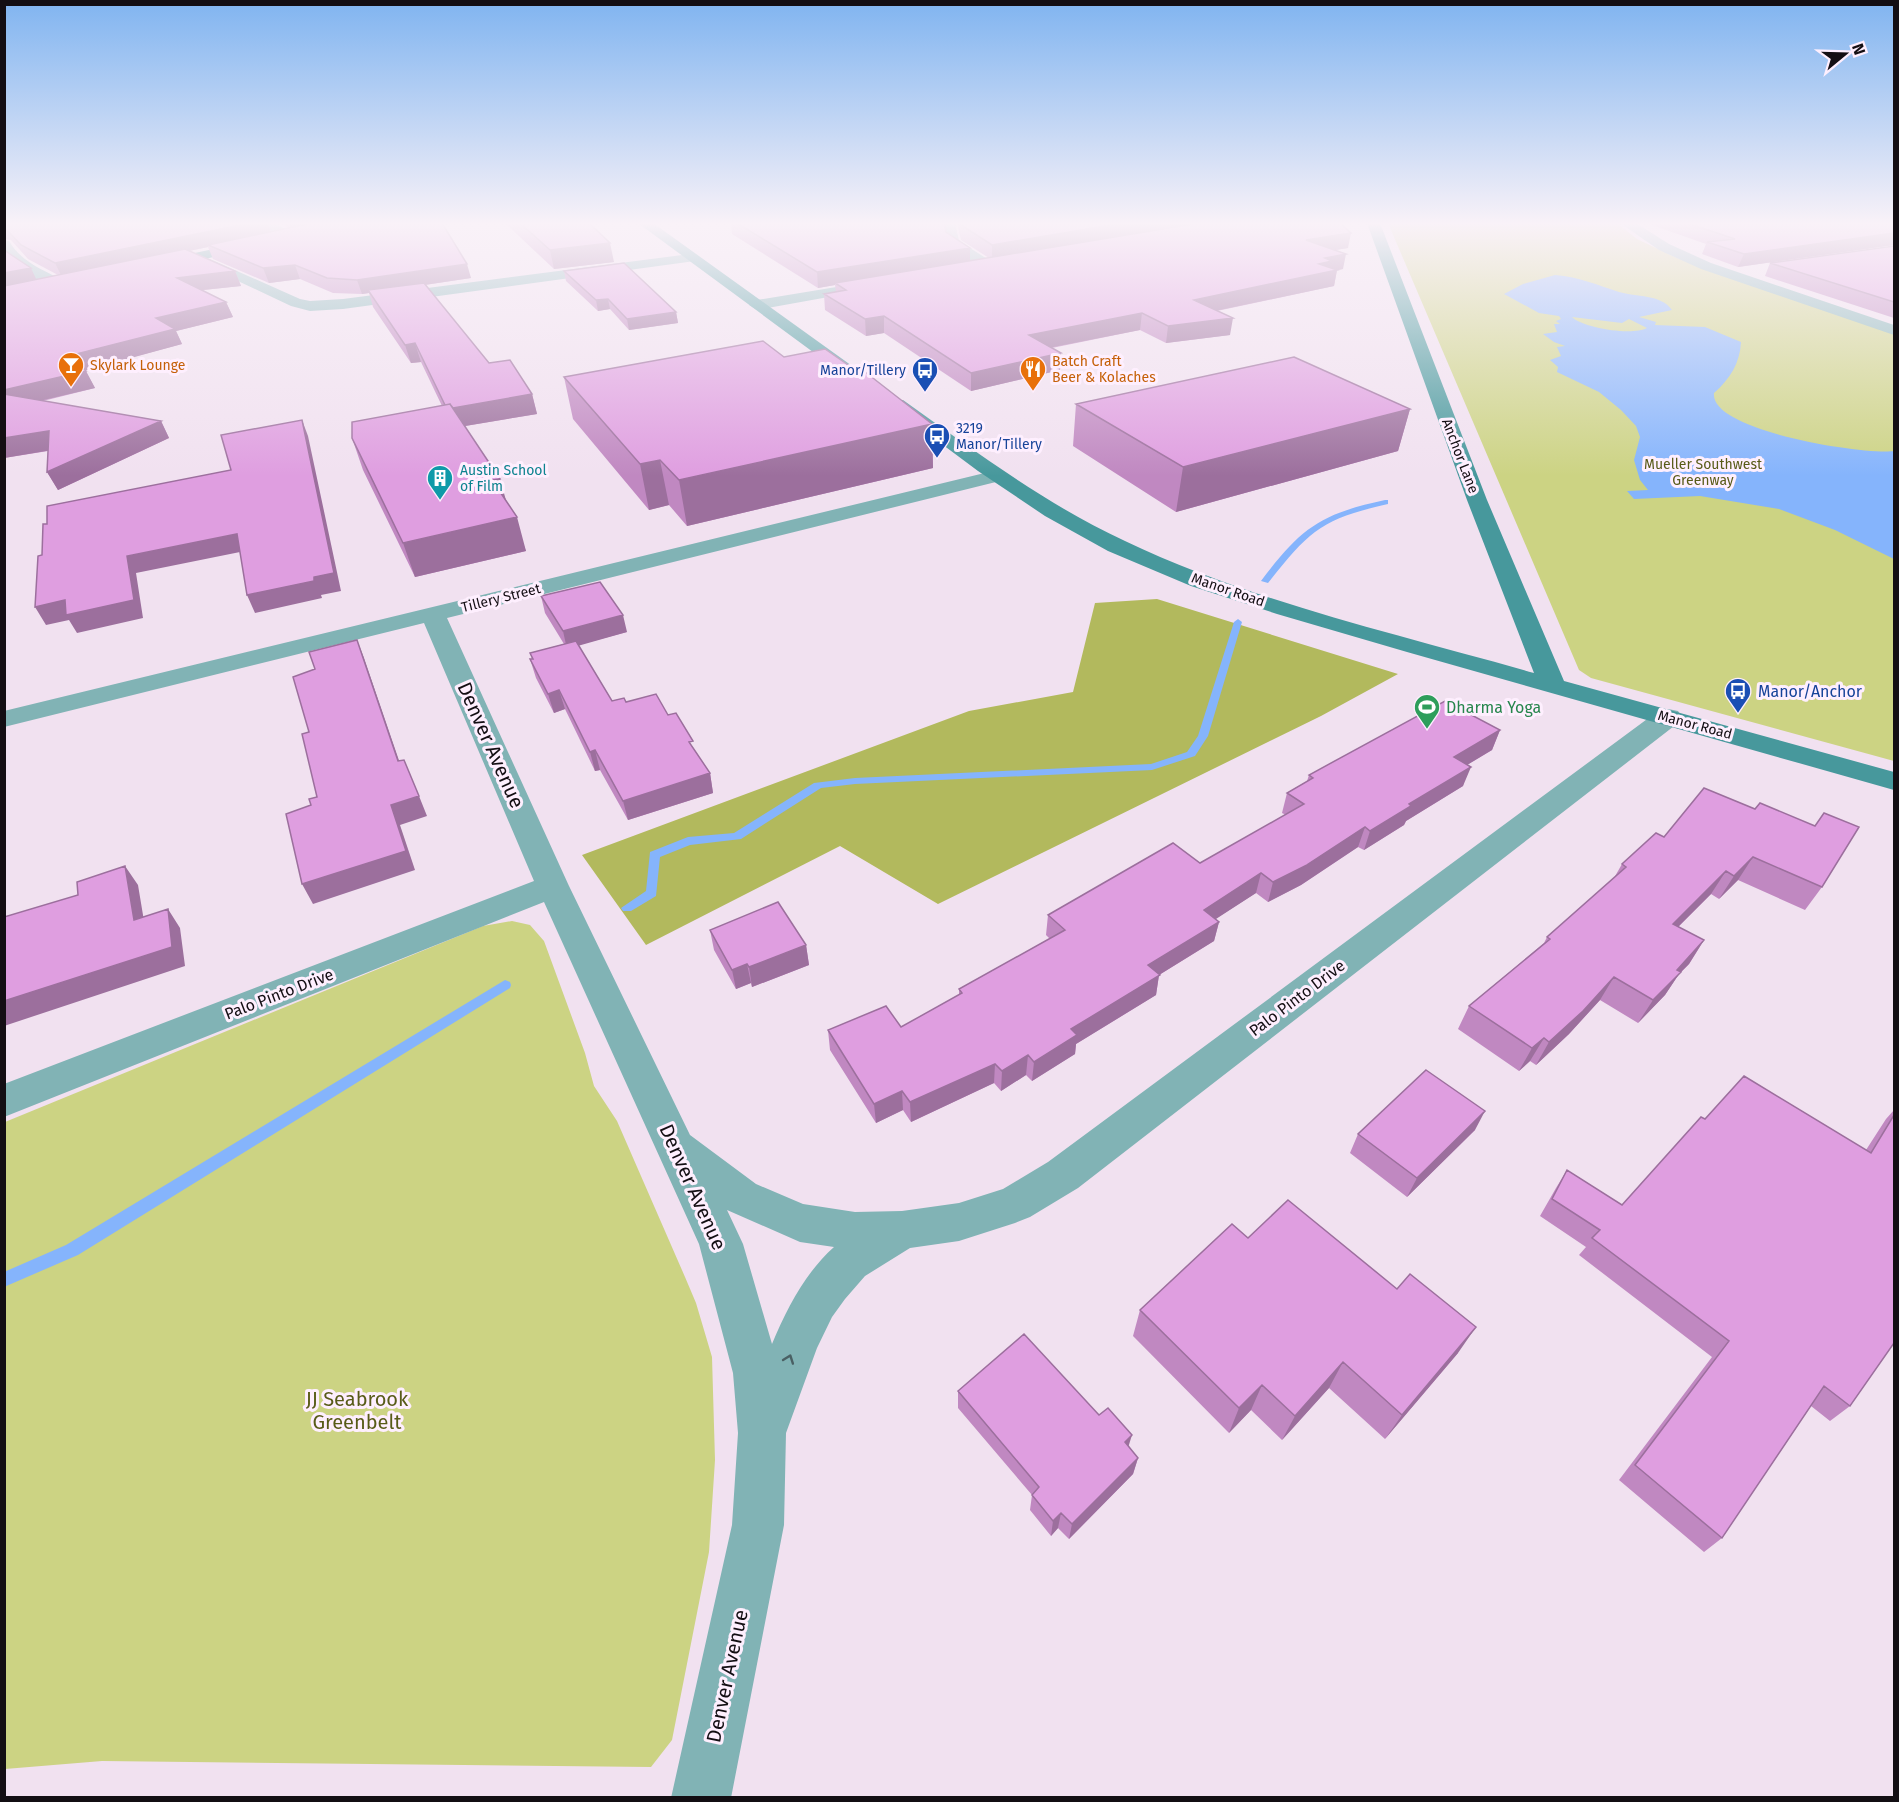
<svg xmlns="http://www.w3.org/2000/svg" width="1899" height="1802" viewBox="0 0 1899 1802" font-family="'Fira Sans',sans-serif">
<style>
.green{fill:#ccd383}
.forest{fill:#b2b95d}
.water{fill:#85b4fc;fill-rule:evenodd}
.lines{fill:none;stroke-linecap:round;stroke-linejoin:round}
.stream{fill:#85b4fc;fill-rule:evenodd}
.street{fill:#81b3b5;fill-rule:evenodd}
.secondary{fill:#47989c;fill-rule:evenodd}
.primary{fill:#2d8285;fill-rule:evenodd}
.wall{fill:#c088c1}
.shaded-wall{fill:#9c6f9d}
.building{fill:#df9ee0;stroke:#9c6f9d;stroke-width:1.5}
.oneway{stroke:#4a6064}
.labels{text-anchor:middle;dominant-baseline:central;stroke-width:6;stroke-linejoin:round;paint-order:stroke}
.far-food-label{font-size:14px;fill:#c56008;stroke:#feeffe;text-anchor:start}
.far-transit-label{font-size:14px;fill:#164399;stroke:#feeffe;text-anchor:end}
.far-street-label{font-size:14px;fill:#130e13;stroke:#feeffe}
.far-park-label{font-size:14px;fill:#585b18;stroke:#feeffe}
.far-culture-label{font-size:14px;fill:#0d838f;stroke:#feeffe;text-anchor:start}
.transit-label{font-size:16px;fill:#164399;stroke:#feeffe;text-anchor:start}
.leisure-label{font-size:16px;fill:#27864d;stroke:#feeffe;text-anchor:start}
.street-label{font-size:16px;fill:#130e13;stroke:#feeffe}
.near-street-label{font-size:20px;fill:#130e13;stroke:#feeffe}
.near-park-label{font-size:20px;fill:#585b18;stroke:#feeffe}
</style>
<rect width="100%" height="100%" fill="#f1e1f0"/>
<path class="green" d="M1388 223H1617L1637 239 1677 258 1894 334V761L1591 678 1579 670Z
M512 921 530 925 544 941 585 1053 594 1086 617 1121 685 1277 696 1303 712 1357 715 1460 709 1552 672 1740 651 1767 102 1761 5 1769V1122L483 926Z"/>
<path class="forest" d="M1157 599 1398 674 1321 716 938 904 840 846 646 945 582 855 969 711 1073 692 1095 603Z"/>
<path class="water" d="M1555 275C1580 277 1597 285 1619 292 1636 297 1661 294 1672 310L1639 317 1656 322 1655 325 1705 327 1741 342C1740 363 1730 379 1714 393 1709 431 1864 455 1894 451V559L1835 530 1779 509 1700 496 1634 499 1627 491 1648 490 1640 480 1634 460 1640 437 1636 426 1621 410 1599 392 1557 372 1558 367 1550 360 1561 356 1557 347 1565 346 1554 342 1543 334 1557 332 1554 324H1560L1556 321 1561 319 1559 316 1539 313 1504 294 1523 284ZM1572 317 1622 323 1629 319 1647 328C1632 336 1583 328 1572 317Z"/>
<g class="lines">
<path class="stream" d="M1385 500H1388V504C1322 519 1310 530 1268 583L1261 581C1301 528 1320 514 1385 500Z
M1238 619 1242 622 1208 736 1195 756 1152 770 855 784 821 788 741 839 690 845 660 857 656 896 631 911H623L621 908 646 891 650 852 688 837 734 833 814 783 855 778 1151 764 1187 752 1198 736 1234 622Z
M505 980 510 982 511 985 510 988 78 1255 4 1287V1272L66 1245Z"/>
<path class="street" d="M256 223H274L299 236 297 239H287Z
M943 223H955L959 241 992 262 994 265 992 268H982L948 246Z
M1620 223H1636L1669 244 1711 263 1894 325V335L1701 269 1659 250Z
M4 240 9 241C22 263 44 270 66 282L68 285 66 288C52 292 14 267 4 256Z
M690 254 697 258 695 261 343 309 310 311 291 306 191 259 198 255 203 256 300 299 310 301 343 299Z
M879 280 886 284 884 287 757 310 749 305 757 300Z
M997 470 1004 472 1007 476 1004 480 447 618 569 886 690 1135 756 1184 803 1204 855 1212 902 1211 959 1203 1003 1189 1048 1162 1658 711 1668 709 1678 711 1682 717 1678 723 1078 1188 1030 1217 1015 1223 959 1241 910 1248 865 1276 845 1299 832 1317 817 1348 786 1433 784 1525 731 1798H671L732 1525 738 1433 733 1373 699 1244 544 902 4 1117V1084L534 881 424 623 4 727V711ZM727 1210 800 1242 834 1247C805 1273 787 1308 772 1344L743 1244Z"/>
<path class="secondary" d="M638 223H653L866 376 863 380H851Z
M1367 223H1380L1487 500 1564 681 1894 772V790L1407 652 1277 614 1191 586 1108 551 1045 516 978 471 888 404 891 400H903C975 451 1045 504 1125 541 1253 602 1398 634 1534 673L1467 500Z"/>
<path class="primary" d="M256 240 263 244 261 247 157 269 150 265 157 261Z"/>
</g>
<path class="wall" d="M4 223H268L271 232 289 228 279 223H442L471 278 425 285 489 363 532 394 537 414 465 426 507 502 526 551 415 577 363 470 352 438 442 406 421 362 411 363 373 307 369 293 362 294 333 293 300 279 269 283 213 259 208 247 189 251 235 271 241 286 203 290 226 302 233 317 176 331 182 344 85 370 95 388 43 401 161 421 169 438 58 490 47 472 48 451 4 458V250L36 279 58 275 28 259 11 240 4 239Z
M505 223H589L614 262 554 269Z
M731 223H944L946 232 970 261 989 258 961 240 957 223H1340L1348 248 1336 250 1343 269 1336 270H1337L1334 286 1217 311 1230 335 1166 343 1140 330 1052 348 1060 370 971 391 884 333 866 336 825 310 824 294 836 292 835 285 818 288 732 234Z
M1650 223H1894V245L1738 267 1702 254 1706 244 1652 225Z
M1894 246V318L1765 276 1770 263Z
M564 271 676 312 678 323 629 330 610 309 598 311 566 281Z
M784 357 932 424 933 468 687 526 669 505 649 510 573 419 564 377Z
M1076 404 1410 409 1398 451 1176 512 1073 446Z
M541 596 627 632 578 645 612 701 626 702 668 715 694 749 710 773 713 793 628 820 600 770 595 771 565 709 554 713 536 678 530 659H532L530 653 564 644 545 613Z
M1500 730 1492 750 1467 765 1463 786 1406 821 1404 825 1364 850 1358 847 1301 885 1268 902 1256 893 1215 919 1219 922 1214 941 1159 975 1156 995 1076 1044 1075 1054 1032 1081 1026 1075 1001 1091 994 1083 911 1122 903 1110 876 1123 830 1050 828 1030 901 1027 959 995V989L1050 939 1046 935 1048 915 1200 863 1286 815 1282 813 1287 793 1307 781 1309 775Z
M1704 788 1822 887 1805 910 1738 880 1719 899 1711 894 1678 927 1704 940 1689 964 1679 974 1665 995 1638 1023 1600 1000 1569 1034 1536 1065 1530 1061 1519 1071 1458 1029 1469 1006 1544 943 1547 937 1614 878 1622 864 1664 837Z
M710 930 806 945 809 965 752 987 751 983 736 989 714 950Z
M1894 1110V1343L1850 1406 1830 1421 1811 1406 1722 1538 1704 1552 1619 1480 1712 1357 1579 1255 1586 1247 1540 1216 1556 1188 1567 1170 1622 1205 1705 1119 1866 1150 1886 1119Z
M1475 1130 1407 1197 1350 1153 1358 1134Z
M1248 1238 1458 1353 1385 1439 1329 1388 1282 1440 1251 1410 1229 1433 1133 1336 1140 1310Z
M958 1391 1128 1447 1138 1458 1133 1474 1069 1539 1058 1528 1051 1536 1030 1510 1032 1495 958 1408Z"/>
<path class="shaded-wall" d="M250 223H268L271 233 208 245V247L62 277 55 263Z
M289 223H319L291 229Z
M1122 223H1206L992 260V245Z
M1351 233 1348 248 1303 255 1306 240Z
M1894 233V245L1738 267 1744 254Z
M610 243 614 262 554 269 550 250Z
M970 248V263L835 283V285L818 288 817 272Z
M1346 254 1343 269 1330 272 1337 270 1334 286 1191 316 1194 300 1319 264 1325 258Z
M467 264 471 278 370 293 368 290 369 293 362 294 357 280Z
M295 265 300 279 269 283 263 268Z
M31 268 38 283 4 290V273Z
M235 271 241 286 184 292 177 278Z
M608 299 610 309 598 311 596 300Z
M226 302 233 317 176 331 182 344 76 373 68 356 156 318Z
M676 312 678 323 629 330 627 319Z
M1142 313 1140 330 1028 352 1029 335Z
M884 316V333L866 336 865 319Z
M1233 318 1230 335 1166 343 1168 326Z
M415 343 421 362 411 363 405 345Z
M1061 353 1060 370 971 391V373Z
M86 371 95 388 5 409H4V390Z
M532 394 537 414 453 428 447 409Z
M1410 409 1398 451 1176 512 1183 467Z
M302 420 308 436 341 591 321 595 322 598 255 613 247 595Z
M161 421 169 438 58 490 47 472Z
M932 424 933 468 687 526 679 480Z
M49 431 58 449 4 458V438Z
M660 460 669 505 649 510 640 464Z
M500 479 509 511 492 480Z
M517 517 526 551 415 577 403 543Z
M237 534 245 551 136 573 143 618 77 633 69 620 46 625 35 607 127 556Z
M623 615 627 632 567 649 563 631Z
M357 640 364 658 406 781 398 761Z
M559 690 565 709 554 713 548 694Z
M1500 730 1492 750 1447 777 1454 757Z
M595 750 600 770 595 771 590 752Z
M1471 767 1463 786 1406 821 1404 825 1364 850 1370 831 1409 804Z
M710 773 713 793 628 820 623 801Z
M419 796 427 816 400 825 415 870 313 904 302 884 391 805Z
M1365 827 1358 847 1301 885 1268 902 1273 882Z
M1753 857 1738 880 1719 899 1734 876Z
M125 866 138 885 147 939 134 920Z
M1726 871 1711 894 1658 947 1673 924Z
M1261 873 1256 893 1199 930 1204 910Z
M168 909 180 928 185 966 4 1026V1001Z
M1219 922 1214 941 1159 975 1156 995 1076 1044 1075 1054 1032 1081 1034 1062 1071 1029 1148 965Z
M1704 940 1689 964 1679 974 1665 995 1638 1023 1653 1000 1677 970Z
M806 945 809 965 752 987 749 967Z
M747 964 751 983 736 989 732 970Z
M1614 977 1600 1000 1569 1034 1536 1065 1549 1042Z
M1544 1038 1530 1061 1519 1071 1532 1048Z
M1028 1055 1026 1075 1001 1091 1002 1071Z
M995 1064 994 1083 911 1122 910 1102Z
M902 1091 903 1110 876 1123 874 1104Z
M1485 1111 1475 1130 1407 1197 1417 1178Z
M1476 1327 1458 1353 1385 1439 1402 1415Z
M1343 1362 1329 1388 1282 1440 1295 1416Z
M1262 1385 1251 1410 1229 1433 1239 1408Z
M1132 1435 1127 1451 1125 1442Z
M1138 1458 1133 1474 1069 1539 1072 1524Z
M1061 1513 1058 1528 1051 1536 1053 1521Z"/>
<path class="building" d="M4 223H250L55 263 21 245 4 227Z
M312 223H442L467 264 357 280 327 278 295 265 263 268 208 245Z
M520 223H589L610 243 550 250Z
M737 223H944L946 232 970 248 817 272Z
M961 223H1122L992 245 961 225Z
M1199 223H1340L1351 233 1306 240 1346 254 1325 258 1332 261 1319 264 1337 270 1194 300 1233 318 1168 326 1142 313 1029 335 1061 353 971 373 884 316 865 319 824 294 846 290 835 283Z
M1687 223H1894V233L1744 254 1707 242 1735 239Z
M1894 246V302L1770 263Z
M185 249 235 271 177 278 226 302 156 318 175 329 68 356 86 371 4 390V286Z
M4 250 31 268 4 273Z
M624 263 676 312 627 319 608 299 596 300 564 271Z
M424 283 489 363 510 360 532 394 453 408 450 404 445 405 415 343 405 345 368 290Z
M763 341 784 357 825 349 854 369 860 368 932 424 679 480 660 460 640 464 564 377Z
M1294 357 1410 409 1183 467 1076 404Z
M4 394 161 421 47 472 49 431 4 438Z
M450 404 500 479 492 480 517 517 403 543 352 438V422Z
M302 420 334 573 314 577V581L247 595 237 534 127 556 134 600 66 615 65 600 35 607 38 556 42 555 43 524H47V506L231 470 221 435Z
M600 582 623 615 563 631 541 596Z
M357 640 398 761 404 760 419 796 391 805 406 851 302 884 286 814 311 805 309 799 317 797 302 734 309 732 293 677 315 669 309 652Z
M576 641 612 701 624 698 626 702 656 694 668 715 676 713 693 741 689 742 710 773 623 801 595 750 590 752 559 690 548 694 530 659H533L530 653Z
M1445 701 1500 730 1454 757 1471 767 1409 804 1411 806 1370 831 1365 827 1307 865 1273 882 1261 873 1204 910 1219 922 1148 965 1160 975 1071 1029 1077 1035 1034 1062 1028 1055 1002 1071 995 1064 910 1102 902 1091 874 1104 828 1030 886 1006 901 1027 962 993 959 989 1065 930 1048 915 1173 843 1200 863 1304 804 1287 793 1313 778 1309 775Z
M1704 788 1755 809 1760 803 1815 826 1824 813 1859 827 1822 887 1753 857 1734 876 1726 871 1673 924 1704 940 1677 970 1681 972 1653 1000 1614 977 1583 1011 1549 1042 1544 1038 1532 1048 1469 1006 1550 939 1547 937 1626 867 1622 864 1656 833 1664 837Z
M125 866 134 920 168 909 172 947 4 1001V917L78 895 77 882Z
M778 902 806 945 749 967 747 964 732 970 710 930Z
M1426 1070 1485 1111 1417 1178 1358 1134Z
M1744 1076 1871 1153 1894 1115V1343L1850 1406 1824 1386 1722 1538 1635 1465 1729 1341 1592 1238 1600 1230 1552 1199 1567 1170 1622 1205 1701 1117 1705 1119Z
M1288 1200 1397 1289 1410 1274 1476 1327 1402 1415 1343 1362 1295 1416 1262 1385 1239 1408 1140 1310 1232 1224 1248 1238Z
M1024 1334 1099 1415 1108 1408 1132 1435 1125 1442 1138 1458 1072 1524 1061 1513 1053 1521 1032 1495 1039 1487 958 1391Z"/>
<defs><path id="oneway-chevron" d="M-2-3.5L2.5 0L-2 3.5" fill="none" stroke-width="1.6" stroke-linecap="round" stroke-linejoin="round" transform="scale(1.5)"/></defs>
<use class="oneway" href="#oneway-chevron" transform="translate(789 1359) rotate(-70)"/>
<linearGradient id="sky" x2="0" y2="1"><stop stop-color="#80b4f0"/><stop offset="0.47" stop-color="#f9f2f8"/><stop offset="1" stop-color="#f9f2f8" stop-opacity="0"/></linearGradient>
<rect width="1899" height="476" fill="url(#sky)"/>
<defs>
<g id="bar-pin" transform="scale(1.35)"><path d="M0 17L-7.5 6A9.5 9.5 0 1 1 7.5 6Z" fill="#e8710a" stroke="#feeffe"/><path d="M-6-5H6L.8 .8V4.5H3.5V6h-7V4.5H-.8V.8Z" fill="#fff"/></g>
<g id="restaurant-pin" transform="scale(1.35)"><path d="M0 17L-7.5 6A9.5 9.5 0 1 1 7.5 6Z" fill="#e8710a" stroke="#feeffe"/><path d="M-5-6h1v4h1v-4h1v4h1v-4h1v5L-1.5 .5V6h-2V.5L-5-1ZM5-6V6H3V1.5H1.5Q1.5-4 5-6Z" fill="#fff"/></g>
<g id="bus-pin" transform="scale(1.35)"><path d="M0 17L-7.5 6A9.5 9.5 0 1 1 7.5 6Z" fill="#1a4fb4" stroke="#feeffe"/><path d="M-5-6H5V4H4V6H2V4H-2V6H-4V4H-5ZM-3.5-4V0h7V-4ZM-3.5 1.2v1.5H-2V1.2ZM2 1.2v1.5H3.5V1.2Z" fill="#fff"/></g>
<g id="building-pin" transform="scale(1.35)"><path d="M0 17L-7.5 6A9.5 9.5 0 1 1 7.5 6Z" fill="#0f9aa8" stroke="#feeffe"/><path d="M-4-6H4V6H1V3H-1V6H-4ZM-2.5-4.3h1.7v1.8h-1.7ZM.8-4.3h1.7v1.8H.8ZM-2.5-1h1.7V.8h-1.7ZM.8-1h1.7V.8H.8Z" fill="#fff"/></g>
<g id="stadium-pin" transform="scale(1.35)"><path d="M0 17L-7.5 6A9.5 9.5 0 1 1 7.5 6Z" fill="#2e9e5b" stroke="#feeffe"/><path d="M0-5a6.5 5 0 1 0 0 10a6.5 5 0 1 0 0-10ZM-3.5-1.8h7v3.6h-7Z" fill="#fff"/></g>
</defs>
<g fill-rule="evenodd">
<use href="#bar-pin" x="71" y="365"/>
<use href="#restaurant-pin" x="1033" y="369"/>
<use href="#bus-pin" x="925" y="370"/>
<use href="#bus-pin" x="937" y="436"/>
<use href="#building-pin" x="440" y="478"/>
<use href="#bus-pin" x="1738" y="691"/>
<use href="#stadium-pin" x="1427" y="707"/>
</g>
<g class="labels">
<g class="far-food-label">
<text x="1052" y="361">Batch Craft<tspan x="1052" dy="16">Beer &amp; Kolaches</tspan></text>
<text x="90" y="365">Skylark Lounge</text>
</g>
<g class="far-transit-label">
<text x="906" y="370">Manor/Tillery</text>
<text x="956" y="428" text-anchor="start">3219<tspan x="956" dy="16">Manor/Tillery</tspan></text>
</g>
<g class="far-street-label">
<text transform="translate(1460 456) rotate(69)">Anchor Lane</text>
<text transform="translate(1228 590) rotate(19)">Manor Road</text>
<text transform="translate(501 598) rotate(-14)">Tillery Street</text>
<text transform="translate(1695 725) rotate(15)">Manor Road</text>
</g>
<g class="far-park-label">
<text x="1703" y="464">Mueller Southwest<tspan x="1703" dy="16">Greenway</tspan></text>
</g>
<g class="far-culture-label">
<text x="460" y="470">Austin School<tspan x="460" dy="16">of Film</tspan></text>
</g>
<g class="transit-label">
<text x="1758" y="691">Manor/Anchor</text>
</g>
<g class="leisure-label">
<text x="1446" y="707">Dharma Yoga</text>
</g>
<g class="street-label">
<text transform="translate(279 994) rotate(-21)">Palo Pinto Drive</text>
<text transform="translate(1297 998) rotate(-37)">Palo Pinto Drive</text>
</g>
<g class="near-street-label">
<text transform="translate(491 745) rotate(66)">Denver Avenue</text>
<text transform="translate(693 1187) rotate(66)">Denver Avenue</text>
<text transform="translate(727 1676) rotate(-78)">Denver Avenue</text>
</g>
<g class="near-park-label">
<text x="357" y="1399">JJ Seabrook<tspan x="357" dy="23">Greenbelt</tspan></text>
</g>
</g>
<rect width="1899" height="1802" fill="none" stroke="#130e13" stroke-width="12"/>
<g transform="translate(1845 54) rotate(71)" stroke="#feeffe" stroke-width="4.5" paint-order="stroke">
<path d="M0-4.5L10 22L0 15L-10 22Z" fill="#130e13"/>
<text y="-9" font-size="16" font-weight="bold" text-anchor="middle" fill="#130e13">N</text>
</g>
</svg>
